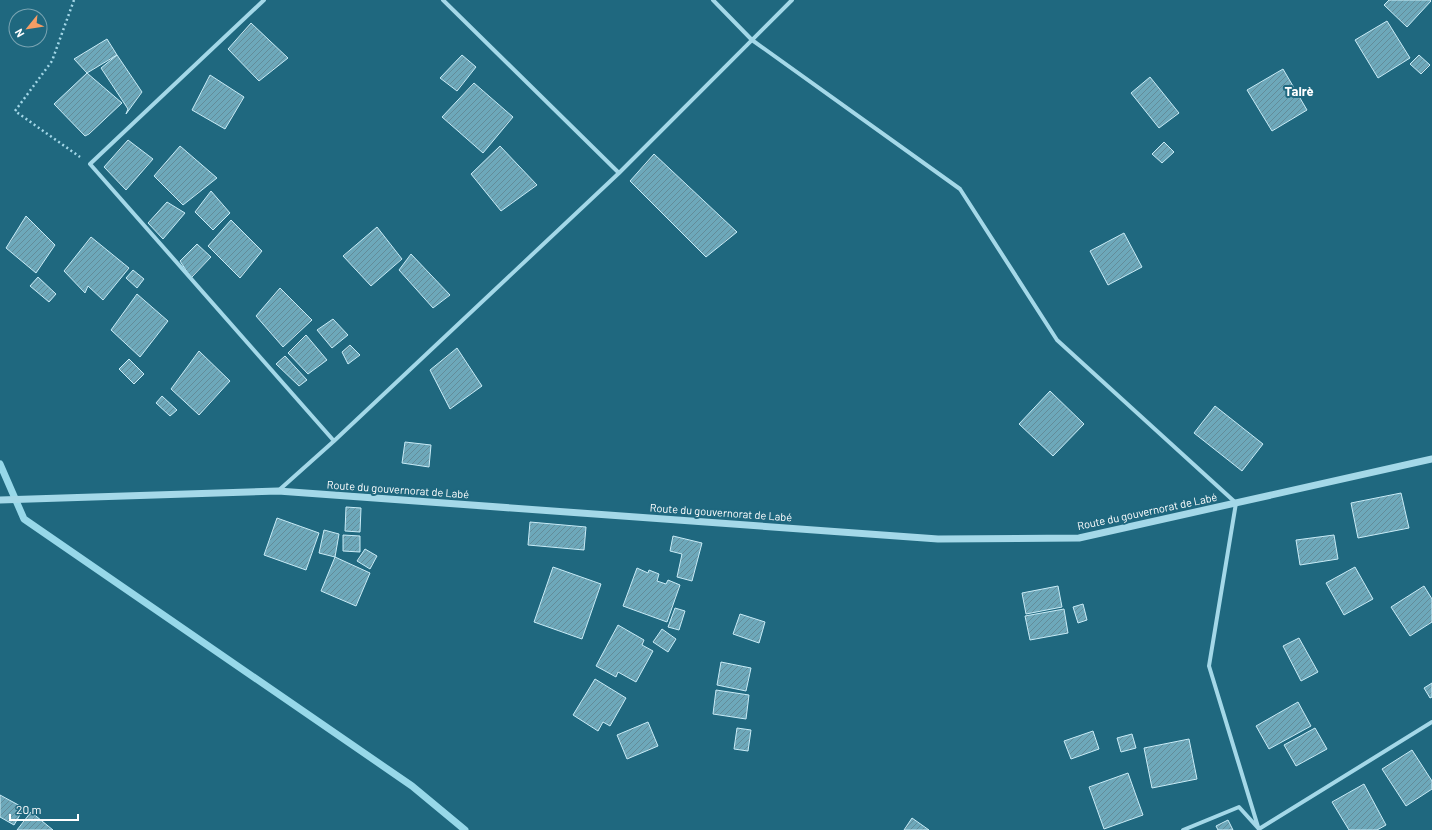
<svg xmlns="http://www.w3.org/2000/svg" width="1432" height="830" viewBox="0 0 1432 830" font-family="Barlow,sans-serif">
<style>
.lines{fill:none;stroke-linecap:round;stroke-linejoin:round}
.stream{stroke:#97d8e9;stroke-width:7}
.building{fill:url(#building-hatch);stroke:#c8ebf6}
.path{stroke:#a4d8e8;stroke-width:2.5;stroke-dasharray:2 3;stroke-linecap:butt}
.minor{stroke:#a4d8e8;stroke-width:4}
.tertiary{stroke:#a4d8e8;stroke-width:7}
.labels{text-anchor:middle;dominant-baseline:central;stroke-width:4;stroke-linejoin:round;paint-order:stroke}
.street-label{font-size:11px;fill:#fff;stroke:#1f687f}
.quarter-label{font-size:13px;font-weight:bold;fill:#fff;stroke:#1f687f}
</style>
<defs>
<pattern id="building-hatch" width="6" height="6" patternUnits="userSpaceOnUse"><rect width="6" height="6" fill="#6da8ba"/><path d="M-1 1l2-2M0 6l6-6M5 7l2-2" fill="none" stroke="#638c99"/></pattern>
</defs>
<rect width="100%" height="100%" fill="#1f687f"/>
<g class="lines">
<path class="stream" d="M0 464 24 519 412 786 465 830"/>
</g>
<path class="building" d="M1389 0H1430L1431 1 1407 27 1384 5Z
M1387 21 1410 58 1378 78 1355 40Z
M251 23 288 58 259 81 228 49Z
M107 39 117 55 87 73 74 59Z
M117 55 142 92 126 114 128 109 101 68Z
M462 55 476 67 457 91 440 78Z
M1419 55 1430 65 1421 74 1410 64Z
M1283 69 1307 110 1272 131 1247 90Z
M87 73 122 103 89 134 85 136 54 104Z
M210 75 244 97 225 129 192 110Z
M1150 77 1179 113 1159 128 1131 93Z
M474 83 513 117 483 153 442 117Z
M128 140 153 159 126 190 104 167Z
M1164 142 1174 152 1162 163 1152 154Z
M180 146 217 178 183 205 154 176Z
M500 146 537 185 501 211 471 174Z
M654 154 737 232 706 257 630 181Z
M211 191 230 213 213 230 195 212Z
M167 202 185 213 163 239 148 223Z
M26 216 55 245 36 273 6 248Z
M231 220 262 251 240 278 208 246Z
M377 227 402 259 371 286 343 256Z
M1124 233 1142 267 1108 285 1090 251Z
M91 237 129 268 103 300 88 286 85 293 64 271Z
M197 244 211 257 191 278 180 261Z
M411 254 450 295 433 308 399 270Z
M133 270 144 279 137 288 126 278Z
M38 277 56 294 49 302 30 286Z
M280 288 312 320 283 347 256 316Z
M137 294 168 321 140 357 111 330Z
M333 319 348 335 332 348 317 330Z
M306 335 327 360 308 374 288 353Z
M350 345 360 355 348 364 342 352Z
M457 348 482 386 450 409 430 370Z
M199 351 230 381 199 415 171 389Z
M285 356 307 380 299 386 276 364Z
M129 359 144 374 134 384 119 369Z
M1050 391 1084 424 1053 456 1019 424Z
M162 396 177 410 170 416 156 403Z
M1215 406 1263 444 1242 471 1194 433Z
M405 442 431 445 429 467 402 463Z
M1401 493 1409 528 1358 538 1351 503Z
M346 507 361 508 360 532 345 531Z
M277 518 319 533 306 570 264 555Z
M530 522 586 527 584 550 528 545Z
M324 530 339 534 335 557 319 553Z
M343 535 360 536V552L343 551Z
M1334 535 1338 559 1300 565 1296 540Z
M673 536 702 543 692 581 677 577 682 554 670 551Z
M365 549 377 556 370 569 357 561Z
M335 557 370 573 356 606 321 591Z
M553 567 601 584 582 639 534 622Z
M1355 567 1373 599 1344 615 1326 583Z
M637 568 648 573 649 570 659 574 657 581 666 584 668 580 680 585 667 622 623 606Z
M1058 586 1062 607 1026 614 1022 593Z
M1424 586 1432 599V622L1410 636 1391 607Z
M1083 604 1087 620 1078 623 1073 607Z
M675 608 685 611 679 630 668 627Z
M1064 609 1068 633 1030 640 1025 616Z
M740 614 765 622 759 643 733 634Z
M618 625 644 640 642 645 653 651 636 682 618 672 616 677 596 666Z
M662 629 676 639 668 652 653 642Z
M1299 638 1318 672 1301 681 1283 646Z
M721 662 751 668 746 691 717 685Z
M595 679 626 698 610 726 603 722 598 731 573 715Z
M1432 683V697L1430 698 1424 688Z
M716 690 749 695 746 719 713 714Z
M1298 702 1311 726 1269 749 1256 726Z
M648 722 658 746 627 759 617 735Z
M737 728 751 730 748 751 734 749Z
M1315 728 1327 749 1296 766 1284 745Z
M1093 731 1099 749 1071 759 1064 741Z
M1132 734 1136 748 1121 752 1117 738Z
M1189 739 1197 779 1152 788 1144 748Z
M1412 750 1432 781V789L1406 806 1382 769Z
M1128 773 1143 815 1104 829 1089 787Z
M1364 784 1386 825 1377 830H1349L1332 802Z
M0 795 24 808 14 825 0 817Z
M31 812 53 830H17Z
M912 818 929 830H904Z
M1228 820 1233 830H1218L1216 826Z"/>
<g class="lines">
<path class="path" d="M74 0 52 61 15 111 80 157"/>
<path class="minor" d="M264 0 90 164 334 441
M443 0 619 173
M713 0 752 40 960 189 1057 340 1236 503 1209 666 1259 830
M278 491 334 441 619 173 792 0
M1183 830 1239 807 1259 829 1432 722"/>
<path class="tertiary" d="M0 500 278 491 938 539 1079 538 1432 459"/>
</g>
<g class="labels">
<g class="street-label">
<text transform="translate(398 489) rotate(4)">Route du gouvernorat de Labé</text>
<text transform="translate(1147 511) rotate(-12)">Route du gouvernorat de Labé</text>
<text transform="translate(721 512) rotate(4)">Route du gouvernorat de Labé</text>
</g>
<g class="quarter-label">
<text x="1299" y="91">Tairè</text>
</g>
</g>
<g transform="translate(28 28) rotate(240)"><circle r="19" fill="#1f687f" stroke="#79a4b2"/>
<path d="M0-3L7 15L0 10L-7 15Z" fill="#f69d64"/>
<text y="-6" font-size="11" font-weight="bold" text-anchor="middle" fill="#ffffff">N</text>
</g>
<path d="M10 814v6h68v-6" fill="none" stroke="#ffffff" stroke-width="2"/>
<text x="16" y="814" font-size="12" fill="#ffffff" stroke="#1f687f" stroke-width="3" paint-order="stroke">20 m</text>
</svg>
